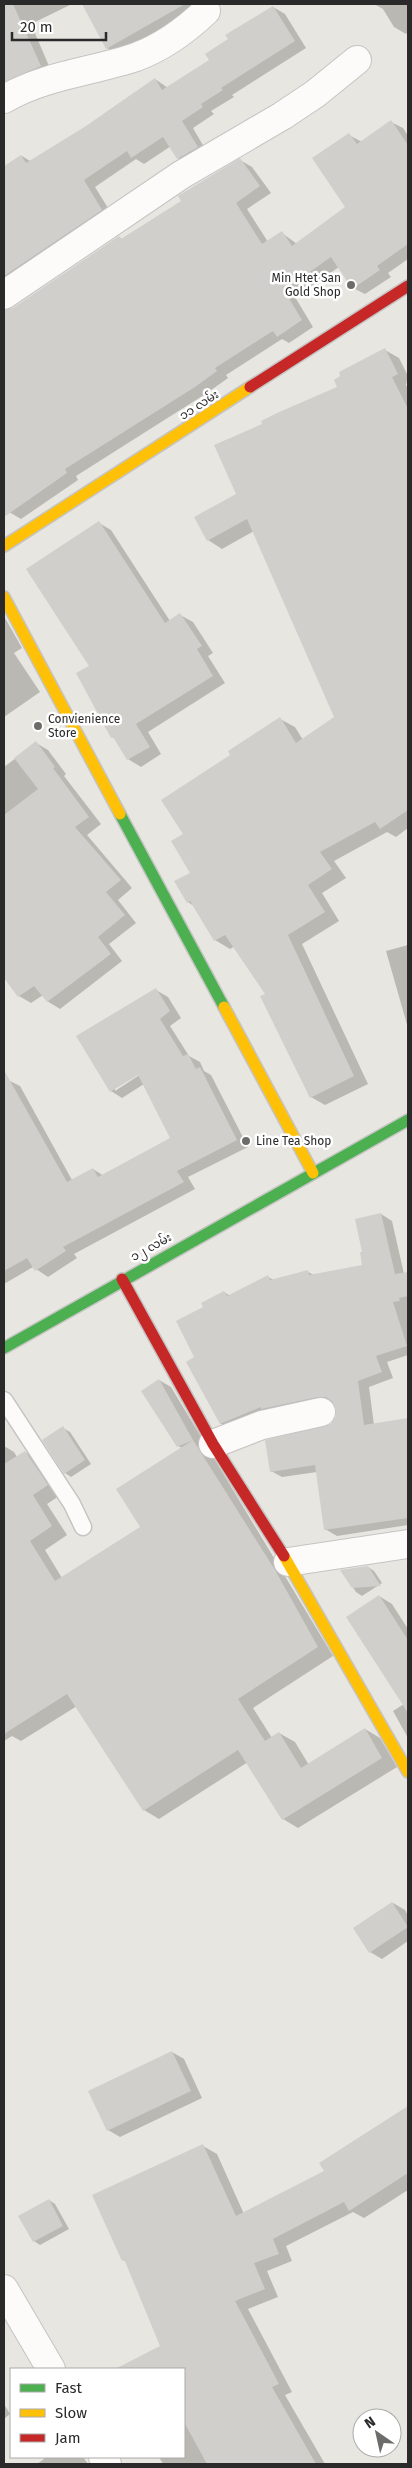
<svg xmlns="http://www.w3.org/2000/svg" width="412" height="2468" viewBox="0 0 412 2468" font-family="'Fira Sans','Noto Sans Myanmar',sans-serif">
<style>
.shadow{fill:#0003;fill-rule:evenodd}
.building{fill:#d1cfcb}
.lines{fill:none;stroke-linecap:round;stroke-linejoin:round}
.lane-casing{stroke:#c5c4c4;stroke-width:19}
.street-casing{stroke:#c5c4c4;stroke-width:30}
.fast-casing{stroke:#c5c4c4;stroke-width:14}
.slow-casing{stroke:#c5c4c4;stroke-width:14}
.jam-casing{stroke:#c5c4c4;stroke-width:14}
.lane{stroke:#fcfbfa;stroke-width:16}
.street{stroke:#fcfbfa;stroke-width:28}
.fast{stroke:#4caf50;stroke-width:11}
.slow{stroke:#ffc107;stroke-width:11}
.jam{stroke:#c62828;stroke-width:11}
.poi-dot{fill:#6c6c6a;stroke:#fff;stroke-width:2}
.labels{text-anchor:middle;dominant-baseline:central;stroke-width:5;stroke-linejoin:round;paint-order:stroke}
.poi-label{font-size:12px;fill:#2a2a2a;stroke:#fff;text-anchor:start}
.street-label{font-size:12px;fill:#2a2a2a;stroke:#fff}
</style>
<rect width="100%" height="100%" fill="#e8e6e0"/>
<path class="shadow" d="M4 4H72L31 24 52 73 19 86 7 80 4 72Z
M84 4H195L198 9 119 55 107 48Z
M374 4H408V32L406 34 394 27 383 9Z
M273 7 285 14 306 48 232 95 234 97 211 111 214 114 193 128 208 154 190 165 178 158 171 146 144 164 136 159 95 187 113 216 4 292V169L22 156 30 161 87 127 155 79 168 88 211 60Z
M391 122 403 128 408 136V259L388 273 391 277 365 294 353 288 339 267 295 297 313 327 289 343 282 339 226 375 228 378 207 393 76 476 78 480 21 519 9 512 4 504V311L13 309 119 237 122 239 182 201 240 160 252 167 271 193 247 209 268 242 282 233 297 244 346 207 349 135 362 142Z
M385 350 399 358 408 376 406 385 408 389V828L396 837 387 832 334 861 346 878 322 893 339 921 302 944 368 1084 325 1105 311 1097 267 994 235 946 230 949 215 940 195 907 188 902 192 873 185 835 232 755 280 719 295 727 303 740 336 717 254 531 222 549 208 540 237 495 264 425 339 387Z
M99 523 111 530 170 621 180 615 193 622 213 653 208 656 225 683 148 732 161 754 141 767 128 759 117 740 112 737 91 667Z
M4 616 22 648 14 653 40 692 4 717Z
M36 743 48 750 66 774 64 776 101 824 87 835 132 888 118 900 136 923 109 944 122 961 60 1009 47 1001 43 995 31 1003 19 996 4 976V965L14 957 4 945V767Z
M408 945V1028L386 951Z
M156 990 168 997 181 1018 170 1026 189 1056 200 1062 204 1071 211 1075 248 1147 188 1177 195 1189 74 1254 77 1258 48 1277 33 1267 4 1284V1083L8 1080 20 1086 72 1180 93 1169 104 1176 171 1138 144 1084 122 1098 111 1091ZM143 1070 144 1072 115 1091V1088Z
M381 1214 392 1221 404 1274 408 1273V1355L387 1362 393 1378 369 1387 374 1425 408 1420V1525L337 1536 325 1529 317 1472 282 1477 271 1471 333 1424 337 1418V1408L334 1403 232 1430 221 1424 187 1362 195 1357 205 1308 224 1292 230 1296 268 1277 274 1280 308 1272 314 1275 364 1266 363 1253Z
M159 1380 171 1387 333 1656 253 1708 272 1738 279 1733 295 1742 309 1765 365 1729 380 1738 397 1767 298 1828 283 1819 248 1762 159 1819 144 1810 77 1706 21 1741 12 1736 4 1741V1446L14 1452 17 1457 25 1452 41 1461 62 1494 47 1504 67 1535 45 1550 62 1578 142 1528 182 1448 178 1446Z
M63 1428 70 1432 91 1464 71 1477 65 1473Z
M368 1567 374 1571 382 1583 362 1596 356 1592 342 1571Z
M379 1596 392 1604 408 1629V1738L393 1711 404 1704Z
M393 1903 405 1910 408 1916V1941L382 1959 370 1952Z
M172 2052 184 2059 202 2098 120 2137 108 2130Z
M408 2107V2190L364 2218 353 2212 286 2246 292 2261 267 2271 278 2297 248 2309 292 2392 285 2395 325 2464H163L159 2457H184V2369H118L162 2346 127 2262 123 2260 203 2146 217 2154 244 2214 326 2172 321 2164Z
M49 2200 55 2204 69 2229 40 2245 34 2241Z
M4 2404 10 2414 4 2419Z
M42 2457H83L88 2464H37L44 2459Z"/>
<path class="building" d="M4 4H13L41 66 4 82Z
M82 4H185L106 49Z
M273 6 295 41 221 88 223 90 201 104 203 107 182 121 198 147 177 159 163 137 131 158 127 151 84 180 102 210 4 276V166L21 155 26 163 86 126 155 78 162 90 209 60 205 54 228 39 225 35Z
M391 120 408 145V244L377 266 380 270 352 289 331 257 284 290 302 320 277 337 273 331 215 368 217 371 195 387 65 469 67 473 4 517V310L13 308 119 236 121 239 181 201 178 196 240 158 260 186 236 203 262 244 282 231 292 246 345 207 312 158 349 133 357 144Z
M385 348 398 374 392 377 408 409V810L380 829 375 822 320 852 332 869 308 885 325 912 288 935 354 1076 310 1098 260 996 265 994 225 935 214 941 190 901 187 903 174 881 190 873 171 841 183 834 161 800 230 755 228 751 280 717 296 743 334 717 247 519 207 541 194 517 236 494 214 445 262 424 261 421 277 413 337 387 334 380 340 376 339 372Z
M99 521 165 623 180 613 202 646 197 649 213 676 136 724 150 747 127 760 113 737 111 738 76 673 89 666 26 569Z
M36 741 55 767 53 768 89 817 75 827 121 880 106 892 125 915 98 937 111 954 47 1002 34 986 18 997 4 978V815L38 789 14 758Z
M156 988 170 1011 160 1019 183 1056 188 1054 196 1069 200 1067 237 1140 177 1171 184 1182 63 1247 66 1251 35 1271 27 1258 4 1271V1070L67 1182 93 1168 98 1177 170 1138 138 1075 110 1092 76 1036Z
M381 1213 395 1274 408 1272V1296L399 1298 400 1301 393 1302 407 1346 376 1356 382 1372 358 1381 364 1425 408 1418V1518L324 1530 315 1465 270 1472 265 1440 331 1424 336 1416V1409L333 1402 326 1397H318L261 1409V1407L220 1424 186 1362 194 1357 176 1321 203 1307 201 1303 224 1291 227 1296 268 1275 270 1280 308 1270 309 1275 362 1265 360 1252H362L355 1219Z
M159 1379 193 1440 177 1447 141 1391Z
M63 1426 85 1460 64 1474 42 1440Z
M193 1440 275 1570 318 1647 238 1699 265 1741 279 1732 301 1768 365 1728 382 1758 282 1820 238 1750 143 1811 67 1694 4 1734V1464L25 1451 48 1485 33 1495 52 1526 30 1541 55 1581 140 1527 116 1489Z
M368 1566 381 1586 352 1588 340 1570Z
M379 1595 408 1640V1713L346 1617Z
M392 1902 408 1927 369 1953 353 1928Z
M172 2051 191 2091 107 2131 88 2091Z
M408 2106V2173L349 2211 344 2202 273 2239 279 2254 254 2263 265 2289 235 2301 279 2384 272 2387 316 2464H207L184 2422V2369H115L160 2346 124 2259 122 2261 92 2195 203 2144 236 2216 324 2171 319 2163Z
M49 2199 63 2226 33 2242 18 2216Z"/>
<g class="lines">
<g class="lane-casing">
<path id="lane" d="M4 1400 72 1504 83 1527"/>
</g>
<g class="street-casing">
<path id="street" d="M4 99C46 75 91 72 136 57 163 47 186 30 206 11
M4 295 181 175 282 116 315 94 357 60
M213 1444 262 1425 321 1412
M288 1562 408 1544
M4 2289 51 2369
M103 2457 107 2464"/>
</g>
<g class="fast-casing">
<path id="fast" d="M120 814 224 1007
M4 1348 408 1120"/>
</g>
<g class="slow-casing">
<path id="slow" d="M4 546 250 387
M4 597 120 814
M224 1007 313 1173
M284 1556 408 1772"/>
</g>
<g class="jam-casing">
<path id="jam" d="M250 387 408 286
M122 1279 213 1444 284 1556"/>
</g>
<use href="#lane" class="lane"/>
<use href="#street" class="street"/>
<use href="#fast" class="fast"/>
<use href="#slow" class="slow"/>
<use href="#jam" class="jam"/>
</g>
<g class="poi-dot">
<circle cx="351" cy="285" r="5"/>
<circle cx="38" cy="726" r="5"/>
<circle cx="246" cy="1141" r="5"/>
</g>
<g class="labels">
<g class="poi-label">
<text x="341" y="278" text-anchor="end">Min Htet San<tspan x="341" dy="14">Gold Shop</tspan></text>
<text x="48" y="719">Convienience<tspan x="48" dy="14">Store</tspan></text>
<text x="256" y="1141">Line Tea Shop</text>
</g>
<g class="street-label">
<text transform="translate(199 405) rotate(-33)">၁၁ လမ်း</text>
<text transform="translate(151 1247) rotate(-29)">၁၂ လမ်း</text>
</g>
</g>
<rect width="412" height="2468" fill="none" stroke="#2a2a2a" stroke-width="10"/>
<rect x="10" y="2368" width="175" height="90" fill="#ffffff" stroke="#aaaaaa"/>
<rect x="20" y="2384" width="25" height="8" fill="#4caf50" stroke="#aaaaaa"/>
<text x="55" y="2393" font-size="15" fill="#2a2a2a">Fast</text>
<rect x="20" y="2409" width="25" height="8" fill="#ffc107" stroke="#aaaaaa"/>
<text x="55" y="2418" font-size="15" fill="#2a2a2a">Slow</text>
<rect x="20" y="2434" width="25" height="8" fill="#c62828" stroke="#aaaaaa"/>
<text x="55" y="2443" font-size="15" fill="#2a2a2a">Jam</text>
<g transform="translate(377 2433) rotate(326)"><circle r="24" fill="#ffffff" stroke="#aaaaaa"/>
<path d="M0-4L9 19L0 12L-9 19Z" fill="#6c6c6a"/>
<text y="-8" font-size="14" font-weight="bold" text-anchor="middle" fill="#2a2a2a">N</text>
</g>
<path d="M12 32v8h94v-8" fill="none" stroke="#2a2a2a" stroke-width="2.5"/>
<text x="20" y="32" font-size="15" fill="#2a2a2a" stroke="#ffffff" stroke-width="4" paint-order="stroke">20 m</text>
</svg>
